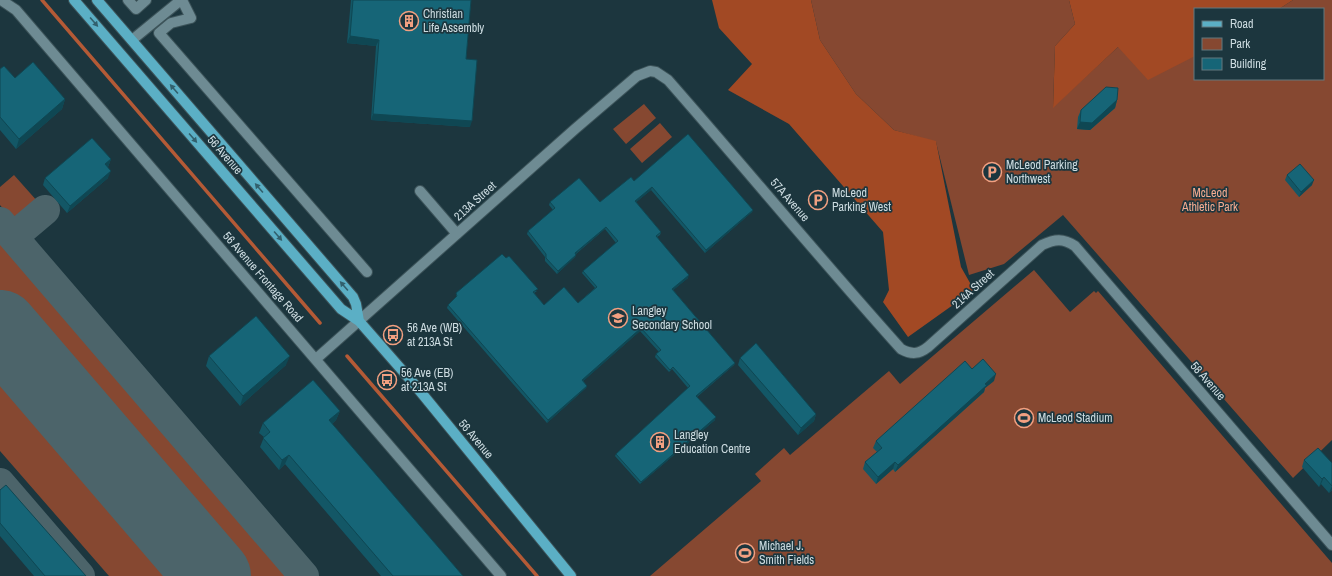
<svg xmlns="http://www.w3.org/2000/svg" width="1332" height="576" viewBox="0 0 1332 576" font-family="'Archivo Narrow',sans-serif">
<style>
.green{fill:#864831}
.forest{fill:#a24924}
.lines{fill:none;stroke-linecap:round;stroke-linejoin:round}
.stream{stroke:#b45a36;stroke-width:3.5}
.taxiway{stroke:#4c646a;stroke-width:30}
.runway{stroke:#4c646a;stroke-width:76}
.minor-casing{stroke:#3c5359;stroke-width:12}
.major-casing{stroke:#3c5359;stroke-width:12}
.minor{stroke:#6e8b93;stroke-width:10}
.major{stroke:#5bafc5;stroke-width:10}
.wall{fill:#135766}
.shaded-wall{fill:#0f4753}
.building{fill:#166577;stroke:#0f4753}
.oneway{fill:#32606d}
.labels{text-anchor:middle;dominant-baseline:central;stroke-width:3.5;stroke-linejoin:round;paint-order:stroke}
.poi-label{font-size:12px;fill:#cddce1;stroke:#1c363e;text-anchor:start}
.street-label{font-size:12px;fill:#cddce1;stroke:#1c363e}
.park-label{font-size:12px;fill:#f5ab90;stroke:#1c363e}
</style>
<rect width="100%" height="100%" fill="#1c363e"/>
<path class="green" d="M811 0H1069L1075 24 1055 46 1053 107 1118 47 1195 55V79H1323V9H1279L1293 0H1332V440L1293 478 1063 215 1004 264 969 275 936 142 894 130 856 94 820 40Z
M644 104 656 118 626 144 613 129Z
M660 123 672 137 642 163 630 149Z
M14 175 38 202V210L18 227 0 205V187Z
M0 231 296 576H240L0 297Z
M1034 270 1070 312 1094 291 1096 293 1098 291 1332 563V576H650L761 481 755 474 784 448 790 455 889 371 900 384Z
M0 357 188 576H109L0 451Z"/>
<path class="forest" d="M712 0H811L820 40 856 94 894 130 936 141 961 267 974 290 908 337 883 302 889 290 883 232 789 124 728 90 752 64 719 28Z
M1069 0H1293L1279 9H1195V56L1148 80 1118 47 1053 108 1055 46 1075 24Z"/>
<g class="lines">
<path class="stream" d="M42 0 320 323
M347 356 537 576"/>
<path class="taxiway" d="M0 222 304 576
M13 237 45 210
M0 483 80 576"/>
<path class="runway" d="M0 328 213 576"/>
<g class="minor-casing">
<path id="minor" d="M1 0 16 10 501 576
M128 0 136 9 146 0
M182 0 191 18 171 23 159 33 367 272
M132 40 181 0
M420 191 457 234
M316 359 575 129 637 76 650 71 656 72 668 80C746 169 822 261 901 349 912 355 919 354 928 347L1042 245C1055 239 1063 238 1075 246L1332 545"/>
</g>
<g class="major-casing">
<path id="major" d="M74 0 341 309 359 321 415 385 571 576
M97 0 353 297 356 304 359 321"/>
</g>
<use href="#minor" class="minor"/>
<use href="#major" class="major"/>
</g>
<path class="wall" d="M351 0H471L466 59 470 127 371 120 376 46 347 43Z
M0 69 15 78 65 99 62 109 16 149 0 130Z
M1117 100 1115 108 1090 130 1077 129 1078 117 1081 110Z
M111 159 108 167V178L67 213 43 185 45 178Z
M1287 175 1312 185 1299 197 1285 180Z
M634 181 753 210 752 212 705 253 651 190 636 202 661 232 660 235 657 237 688 278 673 290 735 363 734 365 697 397 715 420 640 484 615 456 616 454 688 388 672 369 669 372 655 357 656 354 659 352 640 331 583 381 587 386 586 388 547 423 447 308 448 305 456 298V293L537 291 534 293 544 305 578 303 595 288 582 273 583 271 616 243 605 229 576 254V255L575 257 557 274 545 261V257L527 234 528 231 553 210 549 205 550 202H600Z
M209 356 286 365 240 406 206 366Z
M740 358 816 414 814 421 798 435 738 365Z
M994 381 985 388 984 392 895 472 893 469 876 484 863 469 865 462 877 452 873 448 876 441Z
M340 411 336 420 332 424 463 576H381L285 464 279 470 260 447 264 437 259 433 263 423Z
M1304 460 1332 463V490L1329 493 1321 484 1319 487 1302 467Z
M0 490 86 576H34L0 536Z"/>
<path class="shaded-wall" d="M350 36 379 40 376 46 347 43Z
M65 99 62 109 16 149 19 139Z
M1117 100 1115 108 1090 130 1077 129 1080 122Z
M373 114 472 121 470 127 371 120Z
M111 159 108 167 102 172 105 164Z
M111 171 108 178 67 213 70 206Z
M1314 180 1312 185 1299 197 1301 192Z
M652 187 651 190 634 204 635 201Z
M753 210 752 212 705 253 706 250Z
M606 227 605 229 574 255 575 253Z
M576 255 575 257 557 274 558 271Z
M689 275 688 278 671 292 672 289Z
M641 328 640 331 581 383 582 380Z
M290 356 286 365 240 406 243 396Z
M735 363 734 365 695 398 696 396Z
M996 374 994 381 985 388 984 392 895 472 898 465Z
M587 386 586 388 547 423 548 420Z
M340 411 336 420 326 429 329 420Z
M816 414 814 421 798 435 801 428Z
M716 417 715 420 640 484 641 482Z
M289 455 285 464 279 470 282 460Z
M895 462 893 469 876 484 878 477Z
M1324 477 1321 484 1319 487 1322 479Z
M1332 486V490L1329 493Z"/>
<path class="building" d="M353 0H471L466 59 477 60 472 121 373 114 379 40 350 36Z
M33 62 65 99 19 139 0 117V69L4 66 15 78Z
M1106 87 1118 88 1117 100 1092 123 1080 122 1081 110Z
M688 134 753 210 706 250 652 187 635 201 661 232 656 236 689 275 672 289 735 363 696 396 716 417 641 482 616 454 690 386 673 367 670 370 656 354 661 350 641 328 582 380 587 386 548 420 448 305 457 296 456 293 502 254 506 258 509 256 538 289 533 292 544 305 564 287 578 303 597 287 583 271 618 241 606 227 575 253 576 255 558 271 546 258V254L528 231 555 208 550 202 579 178 600 202 631 177 634 181Z
M92 138 111 159 105 164 111 171 70 206 45 178Z
M1300 164 1314 180 1301 192 1287 175Z
M256 316 290 356 243 396 209 356Z
M756 343 816 414 801 428 740 358Z
M983 359 996 374 985 384 987 385 898 465 895 462 878 477 865 462 882 448 876 441 965 361 972 369Z
M313 380 340 411 329 420 463 576H393L289 455 282 460 263 438 270 432 263 423Z
M1318 448 1332 463V486L1324 477 1322 479 1304 460Z
M6 485 86 576H45L0 523V490Z"/>
<defs><path id="oneway-solid" d="M-6-.8H1V-3.2L6.5 0L1 3.2V.8H-6Z"/></defs>
<g class="oneway">
<use href="#oneway-solid" transform="translate(94 22) rotate(49)"/>
<use href="#oneway-solid" transform="translate(174 89) rotate(-131)"/>
<use href="#oneway-solid" transform="translate(193 138) rotate(49)"/>
<use href="#oneway-solid" transform="translate(259 188) rotate(-131)"/>
<use href="#oneway-solid" transform="translate(278 236) rotate(49)"/>
<use href="#oneway-solid" transform="translate(344 286) rotate(-131)"/>
</g>
<defs>
<g id="building-ring" transform="scale(1)"><circle r="9.5" fill="#1c363e" stroke="#f2a081" stroke-width="1.5"/><path d="M-4-6H4V6H1V3H-1V6H-4ZM-2.5-4.3h1.7v1.8h-1.7ZM.8-4.3h1.7v1.8H.8ZM-2.5-1h1.7V.8h-1.7ZM.8-1h1.7V.8H.8Z" fill="#f2a081"/></g>
<g id="parking-ring" transform="scale(1)"><circle r="9.5" fill="#1c363e" stroke="#f2a081" stroke-width="1.5"/><path d="M-3.5-5.5H1a3.5 3.5 0 0 1 0 7H-1V5.5H-3.5ZM-1-3.4V-.6H.8a1.4 1.4 0 0 0 0-2.8Z" fill="#f2a081"/></g>
<g id="school-ring" transform="scale(1)"><circle r="9.5" fill="#1c363e" stroke="#f2a081" stroke-width="1.5"/><path d="M0-5L7-2L0 1L-7-2ZM-4 1L0 2.5L4 1V4Q0 6-4 4Z" fill="#f2a081"/></g>
<g id="bus-ring" transform="scale(1)"><circle r="9.5" fill="#1c363e" stroke="#f2a081" stroke-width="1.5"/><path d="M-5-6H5V4H4V6H2V4H-2V6H-4V4H-5ZM-3.5-4V0h7V-4ZM-3.5 1.2v1.5H-2V1.2ZM2 1.2v1.5H3.5V1.2Z" fill="#f2a081"/></g>
<g id="stadium-ring" transform="scale(1)"><circle r="9.5" fill="#1c363e" stroke="#f2a081" stroke-width="1.5"/><path d="M0-5a6.5 5 0 1 0 0 10a6.5 5 0 1 0 0-10ZM-3.5-1.8h7v3.6h-7Z" fill="#f2a081"/></g>
</defs>
<g fill-rule="evenodd">
<use href="#building-ring" x="409" y="21"/>
<use href="#parking-ring" x="992" y="172"/>
<use href="#parking-ring" x="818" y="200"/>
<use href="#school-ring" x="618" y="318"/>
<use href="#bus-ring" x="393" y="335"/>
<use href="#bus-ring" x="387" y="380"/>
<use href="#stadium-ring" x="1024" y="418"/>
<use href="#building-ring" x="660" y="442"/>
<use href="#stadium-ring" x="745" y="553"/>
</g>
<g class="labels">
<g class="poi-label">
<text x="423" y="14">Christian<tspan x="423" dy="14">Life Assembly</tspan></text>
<text x="1006" y="165">McLeod Parking<tspan x="1006" dy="14">Northwest</tspan></text>
<text x="832" y="193">McLeod<tspan x="832" dy="14">Parking West</tspan></text>
<text x="632" y="311">Langley<tspan x="632" dy="14">Secondary School</tspan></text>
<text x="407" y="328">56 Ave (WB)<tspan x="407" dy="14">at 213A St</tspan></text>
<text x="401" y="373">56 Ave (EB)<tspan x="401" dy="14">at 213A St</tspan></text>
<text x="1038" y="418">McLeod Stadium</text>
<text x="674" y="435">Langley<tspan x="674" dy="14">Education Centre</tspan></text>
<text x="759" y="546">Michael J.<tspan x="759" dy="14">Smith Fields</tspan></text>
</g>
<g class="street-label">
<text transform="translate(225 155) rotate(49)">56 Avenue</text>
<text transform="translate(790 200) rotate(49)">57A Avenue</text>
<text transform="translate(475 201) rotate(-42)">213A Street</text>
<text transform="translate(263 277) rotate(49)">56 Avenue Frontage Road</text>
<text transform="translate(973 289) rotate(-42)">214A Street</text>
<text transform="translate(1208 381) rotate(49)">58 Avenue</text>
<text transform="translate(476 439) rotate(50)">56 Avenue</text>
</g>
<g class="park-label">
<text x="1210" y="193">McLeod<tspan x="1210" dy="14">Athletic Park</tspan></text>
</g>
</g>
<rect x="1194" y="8" width="130" height="72" fill="#1c363e" stroke="#63787f"/>
<rect x="1202" y="21" width="20" height="6" fill="#5bafc5" stroke="#63787f"/>
<text x="1230" y="28" font-size="12" fill="#cddce1">Road</text>
<rect x="1202" y="38" width="20" height="12" fill="#864831" stroke="#63787f"/>
<text x="1230" y="48" font-size="12" fill="#cddce1">Park</text>
<rect x="1202" y="58" width="20" height="12" fill="#166577" stroke="#63787f"/>
<text x="1230" y="68" font-size="12" fill="#cddce1">Building</text>
</svg>
